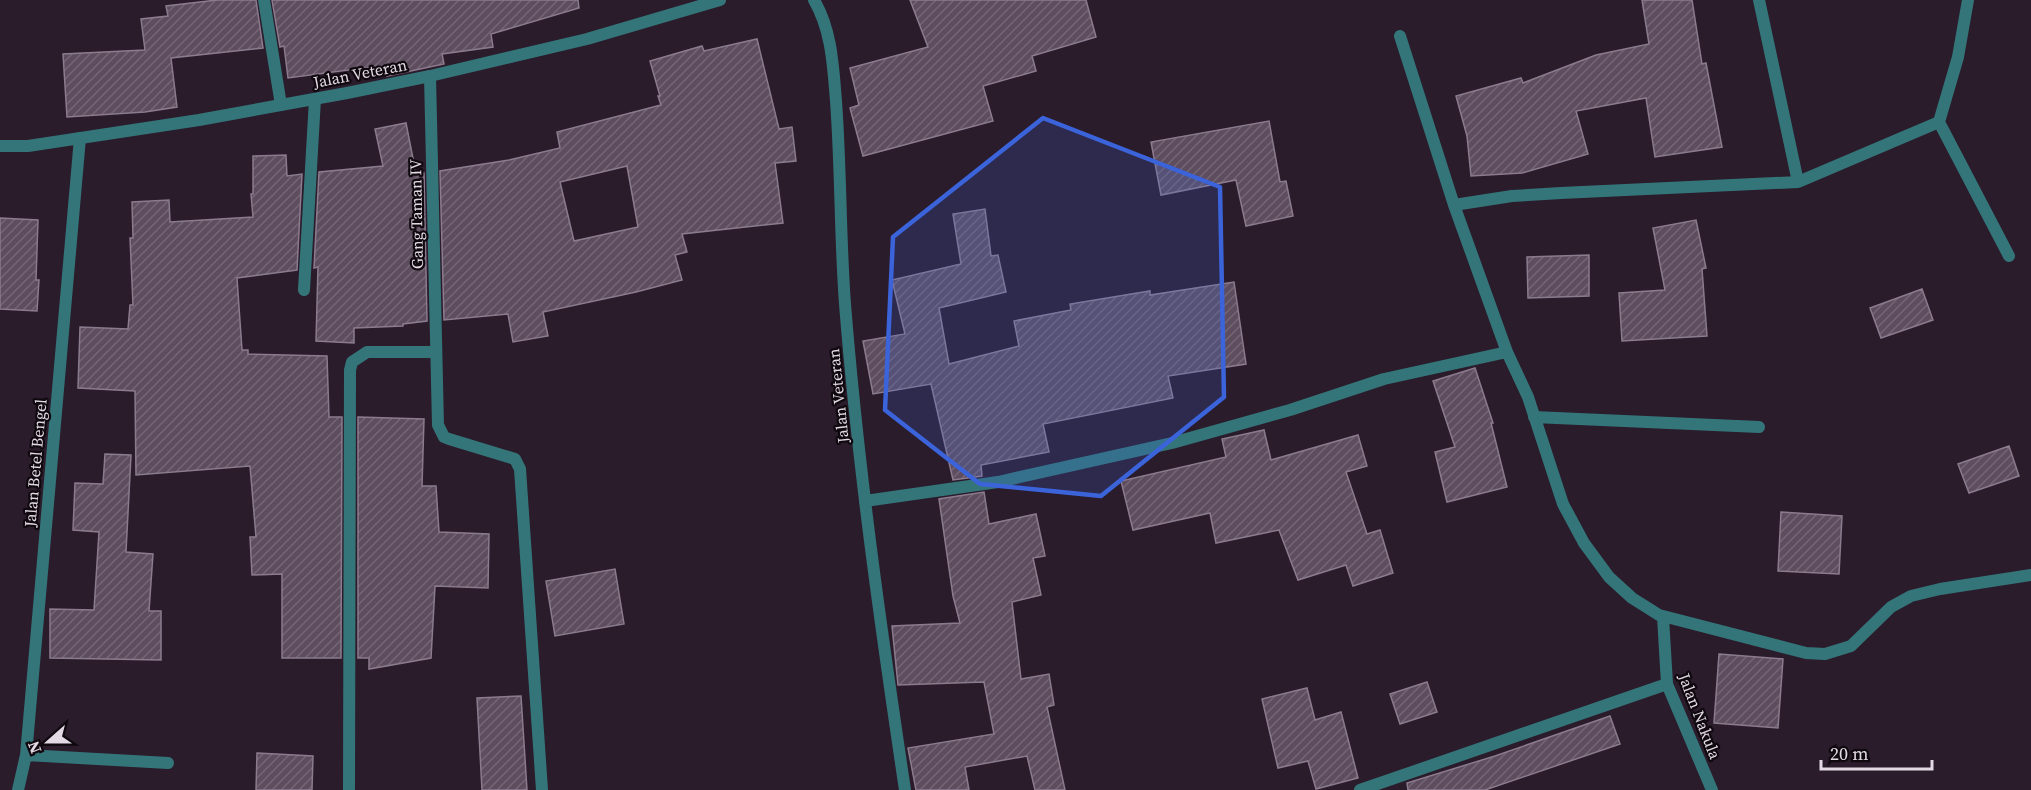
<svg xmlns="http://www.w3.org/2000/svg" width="2031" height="790" viewBox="0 0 2031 790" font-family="'Source Serif 4',serif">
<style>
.building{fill:url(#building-hatch);stroke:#8c7b8e;stroke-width:1.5;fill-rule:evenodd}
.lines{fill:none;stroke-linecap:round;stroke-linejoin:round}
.minor{stroke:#34757a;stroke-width:12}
.tertiary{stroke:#34757a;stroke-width:12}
.marked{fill:#3b63da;fill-opacity:0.2;stroke:#3b63da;stroke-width:4.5;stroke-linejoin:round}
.labels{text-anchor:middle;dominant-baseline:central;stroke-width:4.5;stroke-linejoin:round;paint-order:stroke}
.street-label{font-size:16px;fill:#e3d9e4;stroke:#0f090f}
</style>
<defs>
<pattern id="building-hatch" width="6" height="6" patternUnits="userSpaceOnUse" patternTransform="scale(1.5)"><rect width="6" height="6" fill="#5d4d5e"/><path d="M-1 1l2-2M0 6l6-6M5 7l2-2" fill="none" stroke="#746675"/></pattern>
</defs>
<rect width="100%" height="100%" fill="#2a1c2b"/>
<path class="building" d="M217 0H256L263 48 171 58 177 107 145 112 67 117 63 54 145 50 141 19 168 16 166 6Z
M272 0H578L579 8 491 34 493 47 442 54 444 64 387 76 386 65 288 78 284 46 280 47Z
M910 0H1086L1096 37 1032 56 1036 71 983 86 993 121 863 156 850 108 859 105 850 68 928 47Z
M1642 0H1692L1702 64 1706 63 1722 147 1655 157 1646 98 1576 111 1588 154 1522 173 1471 176 1467 136 1456 96 1521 78 1523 83 1596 55 1649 44Z
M757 39 779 129 792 127 796 161 775 163 783 223 682 234 687 252 675 255 682 280 636 292 543 312 548 336 513 342 508 314 444 320 440 171 509 160 560 148 557 132 661 105 658 96H660L650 61 702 46 704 51ZM627 166 638 227 574 241 560 182Z
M1269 121 1280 182 1286 181 1293 216 1246 226 1236 180 1161 195 1151 142Z
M406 123 416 174 424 173 427 321 403 324V326L354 328V343L316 341 318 267 314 268 319 172 383 166 375 129Z
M286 155 287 176 302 174 297 270 237 278 242 350H248V354L327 356 329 417H342L341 658H282V574L252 575 250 537H256L250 466 136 475 135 391 78 388 80 327 128 329 130 305H133L130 238H133L132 202 169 200 170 222 253 217 251 194H253V156Z
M985 209 991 256 998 255 1006 292 939 308 949 364 1019 346 1014 321 1071 310 1070 304 1150 291V295L1234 282 1246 364 1168 376 1173 398 1043 424 1049 452 981 465 982 476 953 480 931 384 873 394 863 341 905 334 892 280 961 264 953 214Z
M0 218 38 220 36 280H39L37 311 0 309Z
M1696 220 1706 268 1702 269 1707 336 1622 341 1619 293 1665 290 1653 228Z
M1589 255V296L1528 298 1527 257Z
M1922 289 1933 320 1881 338 1870 308Z
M1475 368 1493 423H1491L1507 487 1447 502 1435 452 1455 447 1433 381Z
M358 417 424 419 422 486H436L439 532 489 534 488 588 435 586 431 658 369 669V658H358Z
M1264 430 1271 460 1358 435 1367 466 1346 472 1367 534 1380 530 1393 573 1353 586 1346 565 1298 580 1279 530 1216 543 1210 513 1133 530 1121 481 1226 457 1222 439Z
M2009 446 2019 476 1969 493 1958 464Z
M105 454 131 455 126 552 153 554 149 611H161V660L50 658V609L94 610 99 532 73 530 75 483 103 484Z
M984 492 989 524 1036 514 1045 556 1033 558 1041 595 1012 602 1021 679 1049 674 1054 705 1047 707 1065 790H1035L1027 756 965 767 969 790H916L908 748 994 734 984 682 898 685 892 626 960 623 953 596 939 499Z
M1781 512 1842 516 1839 574 1778 571Z
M615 569 624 624 555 636 546 581Z
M1719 654 1783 659 1778 728 1714 723Z
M1427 682 1437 712 1400 724 1390 694Z
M1307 688 1315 720 1341 712 1358 778 1316 789 1308 761 1278 768 1262 699Z
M521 696 527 790H482L477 698Z
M1610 716 1620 744 1485 790H1408L1407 783 1495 756Z
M257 753 313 756 312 790H256Z"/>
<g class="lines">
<path class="minor" d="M264 0 281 105
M1759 0 1798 182
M1400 36 1454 205 1507 352 1528 397 1563 504 1584 543 1609 577 1632 598 1659 615 1806 653 1825 654 1851 646 1891 607 1911 596 1940 589 2031 575
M430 76 438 425 444 437 449 439 515 459 520 469 542 790
M1939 122 1958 57 1968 0
M1454 205 1512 196 1561 193 1798 182 1939 122 2009 256
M304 290 315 99
M1534 417 1759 427
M865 501 998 482 1172 443 1290 410 1384 379 1507 352
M1663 617 1667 684 1712 790
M26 755 168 763
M18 790 26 755 80 138
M349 790 350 370 352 362 367 352H436
M1360 790 1667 684"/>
<path class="tertiary" d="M814 0C832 31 833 66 836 101 841 169 840 237 845 304 858 467 881 629 905 790
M0 146H28L199 120 347 93 430 76 587 39 720 0"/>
</g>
<path class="marked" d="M1043 118 1220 187 1224 397 1101 496 980 484 885 410 893 237Z"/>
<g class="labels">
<g class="street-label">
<text transform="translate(360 73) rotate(-11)">Jalan Veteran</text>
<text transform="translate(416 214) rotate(-91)">Gang Taman IV</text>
<text transform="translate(838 396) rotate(-96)">Jalan Veteran</text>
<text transform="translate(35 463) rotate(-85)">Jalan Betel Bengel</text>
<text transform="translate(1700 716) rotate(69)">Jalan Nakula</text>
</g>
</g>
<g transform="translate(48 742) rotate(249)" stroke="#0f090f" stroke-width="4.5" paint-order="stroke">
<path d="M0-4.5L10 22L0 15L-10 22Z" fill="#e3d9e4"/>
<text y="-9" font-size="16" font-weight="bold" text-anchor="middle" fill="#e3d9e4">N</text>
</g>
<path d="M1821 760v9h111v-9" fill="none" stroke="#e3d9e4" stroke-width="3"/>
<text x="1830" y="760" font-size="18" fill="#e3d9e4" stroke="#0f090f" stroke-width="4.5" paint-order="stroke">20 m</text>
</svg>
